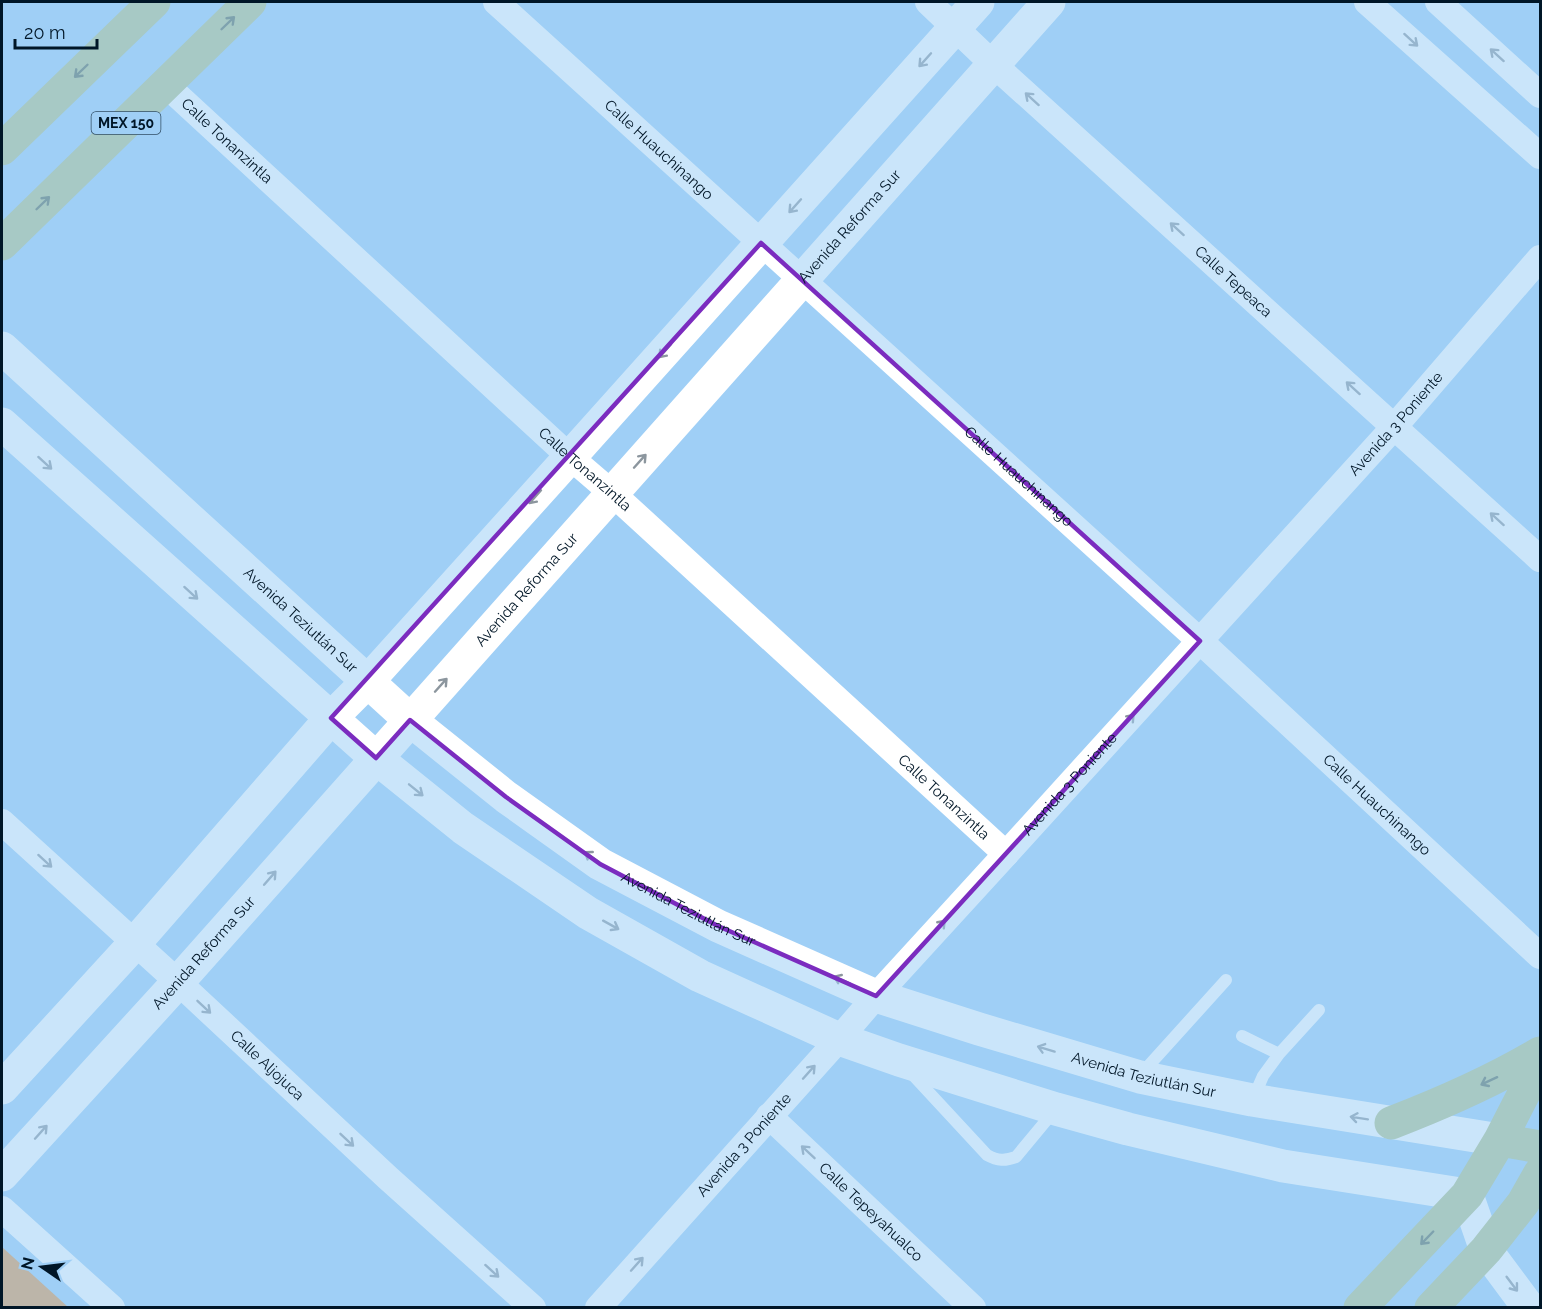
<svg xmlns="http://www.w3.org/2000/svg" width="1542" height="1309" viewBox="0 0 1542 1309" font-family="Raleway,sans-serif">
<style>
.green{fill:#e0954c}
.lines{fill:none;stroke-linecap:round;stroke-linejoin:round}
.path{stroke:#6f97b7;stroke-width:4;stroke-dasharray:4.5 3;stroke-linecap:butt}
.lane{stroke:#fff;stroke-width:12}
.street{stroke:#fff;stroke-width:26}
.secondary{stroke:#fff;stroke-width:33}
.primary{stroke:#b1c08a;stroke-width:33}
.oneway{stroke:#586b58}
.oneway2{stroke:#8c969e}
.marked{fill:none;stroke:#7b2cbf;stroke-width:4.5;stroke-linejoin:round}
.labels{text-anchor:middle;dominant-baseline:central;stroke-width:5;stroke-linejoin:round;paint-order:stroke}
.shield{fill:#9fcff6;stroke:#304e65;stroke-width:1.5}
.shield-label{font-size:14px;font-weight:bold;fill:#001627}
.street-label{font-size:15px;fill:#001627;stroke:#9fcff6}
</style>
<rect width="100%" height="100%" fill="#9fcff6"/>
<path class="green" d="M2 1247 68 1307H2Z"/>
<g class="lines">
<path class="path" d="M2 1307V1308"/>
<path class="lane" d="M1242 1036 1279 1054 1263 1076 1253 1099
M1279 1054 1319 1010
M911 1073 987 1155C998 1161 1005 1161 1016 1157L1055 1110
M1142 1073 1226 980"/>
<g class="street">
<path id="s1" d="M496 2 1200 641 1540 956"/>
<path id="s2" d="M928 2 993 64 1540 559"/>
<path d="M1367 2 1540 156"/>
<path d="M1438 2 1540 95"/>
<path id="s3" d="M165 84 570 457 612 493 1006 854"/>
<path id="s4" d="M2 822 178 982 388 1178 533 1308"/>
<path id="s5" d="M769 1116 973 1308"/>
<path d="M2 1209 112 1308"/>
<path id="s6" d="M598 1308 839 1039 876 996 1006 854 1395 426 1540 258"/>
</g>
<g class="secondary">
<path id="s7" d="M2 348 410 720 506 797 600 864 718 926 876 996 979 1029 1140 1077 1252 1100 1500 1140"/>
<path d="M2 424 376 758 463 828 588 913 700 976 839 1039 899 1060 1056 1109 1128 1129 1283 1166 1467 1195 1486 1250 1529 1308"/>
<path d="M2 1088 135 943 331 718 368 681 570 457 978 2"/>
<path id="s8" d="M2 1175 178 982 1049 2"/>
</g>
<path class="primary" d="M2 149 154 2
M2 244 250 2
M1391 1123C1443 1103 1493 1081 1540 1053
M1500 1140 1540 1147
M1360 1308 1467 1195 1500 1140 1540 1062
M1431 1308 1486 1250 1523 1203 1540 1173"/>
</g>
<defs><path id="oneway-shaft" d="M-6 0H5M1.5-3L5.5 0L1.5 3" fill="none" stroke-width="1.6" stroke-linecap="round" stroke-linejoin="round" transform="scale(1.5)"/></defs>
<g class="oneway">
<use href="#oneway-shaft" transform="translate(228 23) rotate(-44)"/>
<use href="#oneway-shaft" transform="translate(81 71) rotate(136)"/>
<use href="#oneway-shaft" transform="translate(43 203) rotate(-44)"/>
<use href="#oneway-shaft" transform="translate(1489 1081) rotate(155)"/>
<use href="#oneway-shaft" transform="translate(1427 1238) rotate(134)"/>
</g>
<g class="oneway2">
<use href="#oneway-shaft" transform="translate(1411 40) rotate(42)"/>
<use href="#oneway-shaft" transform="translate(1497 55) rotate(-138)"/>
<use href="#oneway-shaft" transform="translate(925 60) rotate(132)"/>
<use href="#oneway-shaft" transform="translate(1032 99) rotate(-138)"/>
<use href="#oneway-shaft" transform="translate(795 206) rotate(132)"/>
<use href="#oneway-shaft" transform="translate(1177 229) rotate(-138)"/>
<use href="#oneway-shaft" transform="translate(665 351) rotate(132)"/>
<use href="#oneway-shaft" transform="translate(1353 388) rotate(-138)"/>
<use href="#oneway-shaft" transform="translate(640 461) rotate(-48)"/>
<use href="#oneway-shaft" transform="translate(45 463) rotate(42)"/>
<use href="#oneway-shaft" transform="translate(535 497) rotate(132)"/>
<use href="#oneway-shaft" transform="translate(1497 519) rotate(-138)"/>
<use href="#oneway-shaft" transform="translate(191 593) rotate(42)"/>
<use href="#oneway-shaft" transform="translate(441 685) rotate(-48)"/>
<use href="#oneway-shaft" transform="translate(1128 721) rotate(-48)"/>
<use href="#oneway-shaft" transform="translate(416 790) rotate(39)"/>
<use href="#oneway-shaft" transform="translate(592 857) rotate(-145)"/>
<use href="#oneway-shaft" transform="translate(45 861) rotate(42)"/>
<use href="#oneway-shaft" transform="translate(270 878) rotate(-49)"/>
<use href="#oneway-shaft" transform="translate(611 925) rotate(29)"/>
<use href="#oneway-shaft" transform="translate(939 927) rotate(-47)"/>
<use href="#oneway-shaft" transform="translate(842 980) rotate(-156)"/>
<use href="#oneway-shaft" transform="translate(204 1007) rotate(43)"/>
<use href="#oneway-shaft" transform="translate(1046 1049) rotate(-163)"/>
<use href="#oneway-shaft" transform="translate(809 1072) rotate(-48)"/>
<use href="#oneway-shaft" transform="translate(1359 1118) rotate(-171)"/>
<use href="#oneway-shaft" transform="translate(41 1132) rotate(-48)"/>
<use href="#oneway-shaft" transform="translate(347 1140) rotate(43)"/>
<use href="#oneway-shaft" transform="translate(808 1152) rotate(-137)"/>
<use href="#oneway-shaft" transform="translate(637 1264) rotate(-48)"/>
<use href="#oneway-shaft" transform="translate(492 1271) rotate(42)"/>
<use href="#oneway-shaft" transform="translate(1512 1284) rotate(53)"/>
</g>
<path d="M0 0H1542V1309H0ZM761 243 1200 641 876 996 718 926 600 864 506 797 410 720 376 758 331 718Z" fill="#9fcff6" fill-opacity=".55" fill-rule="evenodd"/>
<path class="marked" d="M761 243 1200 641 876 996 718 926 600 864 506 797 410 720 376 758 331 718Z"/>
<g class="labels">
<rect class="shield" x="91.5" y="112" width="69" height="22" rx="4.5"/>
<g class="shield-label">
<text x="126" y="123">MEX 150</text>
</g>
<g class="street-label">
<text stroke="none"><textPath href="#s3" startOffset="84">Calle Tonanzintla</textPath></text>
<text stroke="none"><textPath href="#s1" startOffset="220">Calle Huauchinango</textPath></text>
<text stroke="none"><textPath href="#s8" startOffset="1272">Avenida Reforma Sur</textPath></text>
<text stroke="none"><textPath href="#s2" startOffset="414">Calle Tepeaca</textPath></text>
<text stroke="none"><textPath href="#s6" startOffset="1191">Avenida 3 Poniente</textPath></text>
<text stroke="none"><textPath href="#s3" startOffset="570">Calle Tonanzintla</textPath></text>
<text stroke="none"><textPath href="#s1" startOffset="706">Calle Huauchinango</textPath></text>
<text stroke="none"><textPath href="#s8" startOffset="786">Avenida Reforma Sur</textPath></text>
<text stroke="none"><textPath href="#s7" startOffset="404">Avenida Teziutlán Sur</textPath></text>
<text stroke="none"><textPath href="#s6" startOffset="705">Avenida 3 Poniente</textPath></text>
<text stroke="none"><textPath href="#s3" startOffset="1056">Calle Tonanzintla</textPath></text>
<text stroke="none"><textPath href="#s1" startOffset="1192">Calle Huauchinango</textPath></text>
<text stroke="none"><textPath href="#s7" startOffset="890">Avenida Teziutlán Sur</textPath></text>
<text stroke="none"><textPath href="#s8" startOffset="300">Avenida Reforma Sur</textPath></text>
<text stroke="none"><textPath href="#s4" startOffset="360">Calle Aljojuca</textPath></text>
<text stroke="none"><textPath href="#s7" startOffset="1376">Avenida Teziutlán Sur</textPath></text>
<text stroke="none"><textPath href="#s6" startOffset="219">Avenida 3 Poniente</textPath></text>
<text stroke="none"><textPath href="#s5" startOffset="140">Calle Tepeyahualco</textPath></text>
</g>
</g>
<rect width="1542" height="1309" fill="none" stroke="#001627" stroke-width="6"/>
<g transform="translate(42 1267) rotate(284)" stroke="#9fcff6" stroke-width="4.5" paint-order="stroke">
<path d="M0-4.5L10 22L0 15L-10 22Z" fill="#001627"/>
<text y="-9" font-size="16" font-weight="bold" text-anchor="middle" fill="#001627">N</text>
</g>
<path d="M15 39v9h82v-9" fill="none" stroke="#001627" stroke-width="3"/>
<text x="24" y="39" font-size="18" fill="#001627" stroke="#9fcff6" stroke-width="4.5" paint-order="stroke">20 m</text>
</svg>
